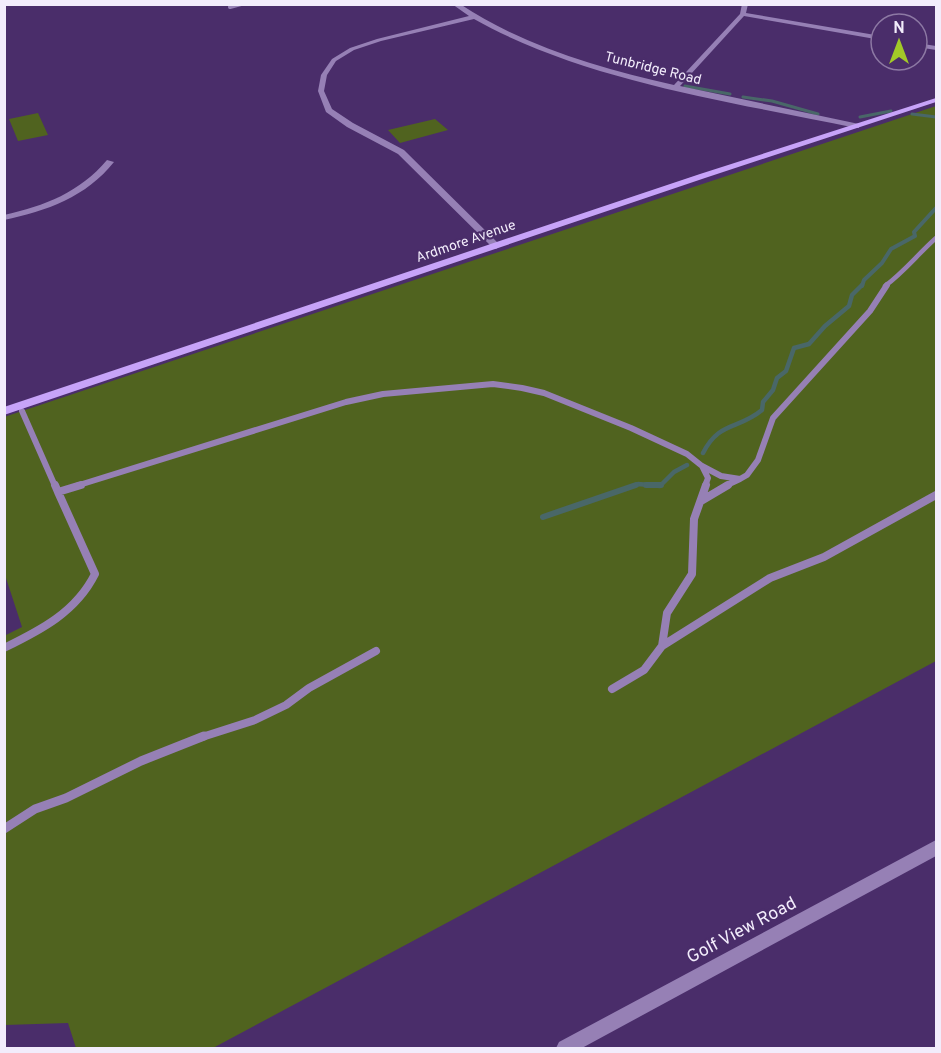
<svg xmlns="http://www.w3.org/2000/svg" width="941" height="1053" viewBox="0 0 941 1053" font-family="Overpass,sans-serif">
<style>
.green{fill:#50631f}
.lines{fill:none;stroke-linecap:round;stroke-linejoin:round}
.stream-far3{stroke:#496768;stroke-width:3}
.stream-far2{stroke:#496768;stroke-width:4}
.stream-far1{stroke:#496768;stroke-width:4.5}
.stream{stroke:#496768;stroke-width:6}
.lane-far4{stroke:#9680b5;stroke-width:4}
.lane-far3{stroke:#9680b5;stroke-width:4.5}
.lane-far2{stroke:#9680b5;stroke-width:6}
.lane-far1{stroke:#9680b5;stroke-width:8}
.lane{stroke:#9680b5;stroke-width:9}
.street{fill:#9680b5;fill-rule:evenodd}
.secondary{fill:#c7a3f8;fill-rule:evenodd}
.labels{text-anchor:middle;dominant-baseline:central;stroke-width:4.5;stroke-linejoin:round;paint-order:stroke}
.far-street-label{font-size:14px;fill:#f2ecfb;stroke:#4a2d6a}
.near-street-label{font-size:18px;fill:#f2ecfb;stroke:#4a2d6a}
</style>
<rect width="100%" height="100%" fill="#4a2d6a"/>
<path class="green" d="M936 106V661L213 1048H76L68 1023 5 1025 4 636 22 627 5 575 4 417Z
M38 113 48 135 18 141 9 119Z
M435 119 448 130 400 143 388 130Z"/>
<g class="lines">
<path class="stream-far3" d="M685 86 730 94
M743 97 772 101 818 114
M912 114 936 117
M860 117 891 111"/>
<path class="stream-far2" d="M862 286 864 280 882 263 891 249 915 236 914 232 936 208"/>
<path class="stream-far1" d="M703 453C719 421 738 430 762 410L763 402 773 390 777 378 786 371 794 348 809 344 825 326 849 306 852 295 862 285
M633 486 638 484 660 486 674 472 687 465"/>
<path class="stream" d="M646 485H661
M543 517 636 485"/>
<path class="lane-far4" d="M230 7 241 4
M891 24 892 20"/>
<path class="lane-far3" d="M885 286C904 272 918 254 936 238"/>
<path class="lane-far2" d="M22 411 55 486
M702 466 708 478 705 486
M76 486 346 402 383 394 493 384 522 388 544 393 631 428 687 454 702 466 721 476 740 479 747 475 758 460 773 418 870 311 887 285
M725 486 740 479"/>
<path class="lane-far1" d="M55 485 58 492 81 485
M701 501 728 485
M662 646 770 578 824 557 936 495
M4 648C41 630 76 612 95 574L58 492
M612 689 644 670 662 646 667 613 692 574 694 519 706 485
M199 738 255 720 286 705 309 688 376 651"/>
<path class="lane" d="M4 829 35 809 66 798 141 761 204 736"/>
<path class="street" d="M452 4H460C525 47 599 68 674 85L740 14 742 4H748L746 13 881 36V40L744 16 680 86 859 124V128H856C732 102 584 81 474 19L381 41 354 50 336 61 327 75 324 91 332 109 353 123 404 150 499 244 500 246 496 249 493 248 398 154 347 127 326 112 318 91 321 75 332 59 350 48 377 39 469 16Z
M917 43 936 46V50L917 47Z
M107 160 114 162C86 197 47 211 4 220V215C45 206 80 192 107 160Z
M936 840V856L582 1048H556L559 1042Z"/>
<path class="secondary" d="M936 98V102L705 178 4 415V407L700 174Z"/>
</g>
<g class="labels">
<g class="far-street-label">
<text transform="translate(653 69) rotate(14)">Tunbridge Road</text>
<text transform="translate(466 242) rotate(-19)">Ardmore Avenue</text>
</g>
<g class="near-street-label">
<text transform="translate(742 931) rotate(-28)">Golf View Road</text>
</g>
</g>
<rect width="941" height="1053" fill="none" stroke="#f2ecfb" stroke-width="12"/>
<g transform="translate(899 42)"><circle r="28" fill="#4a2d6a" stroke="#8d79a4" stroke-width="1.5"/>
<path d="M0-4.5L10 22L0 15L-10 22Z" fill="#a2c928"/>
<text y="-9" font-size="16" font-weight="bold" text-anchor="middle" fill="#f2ecfb">N</text>
</g>
</svg>
